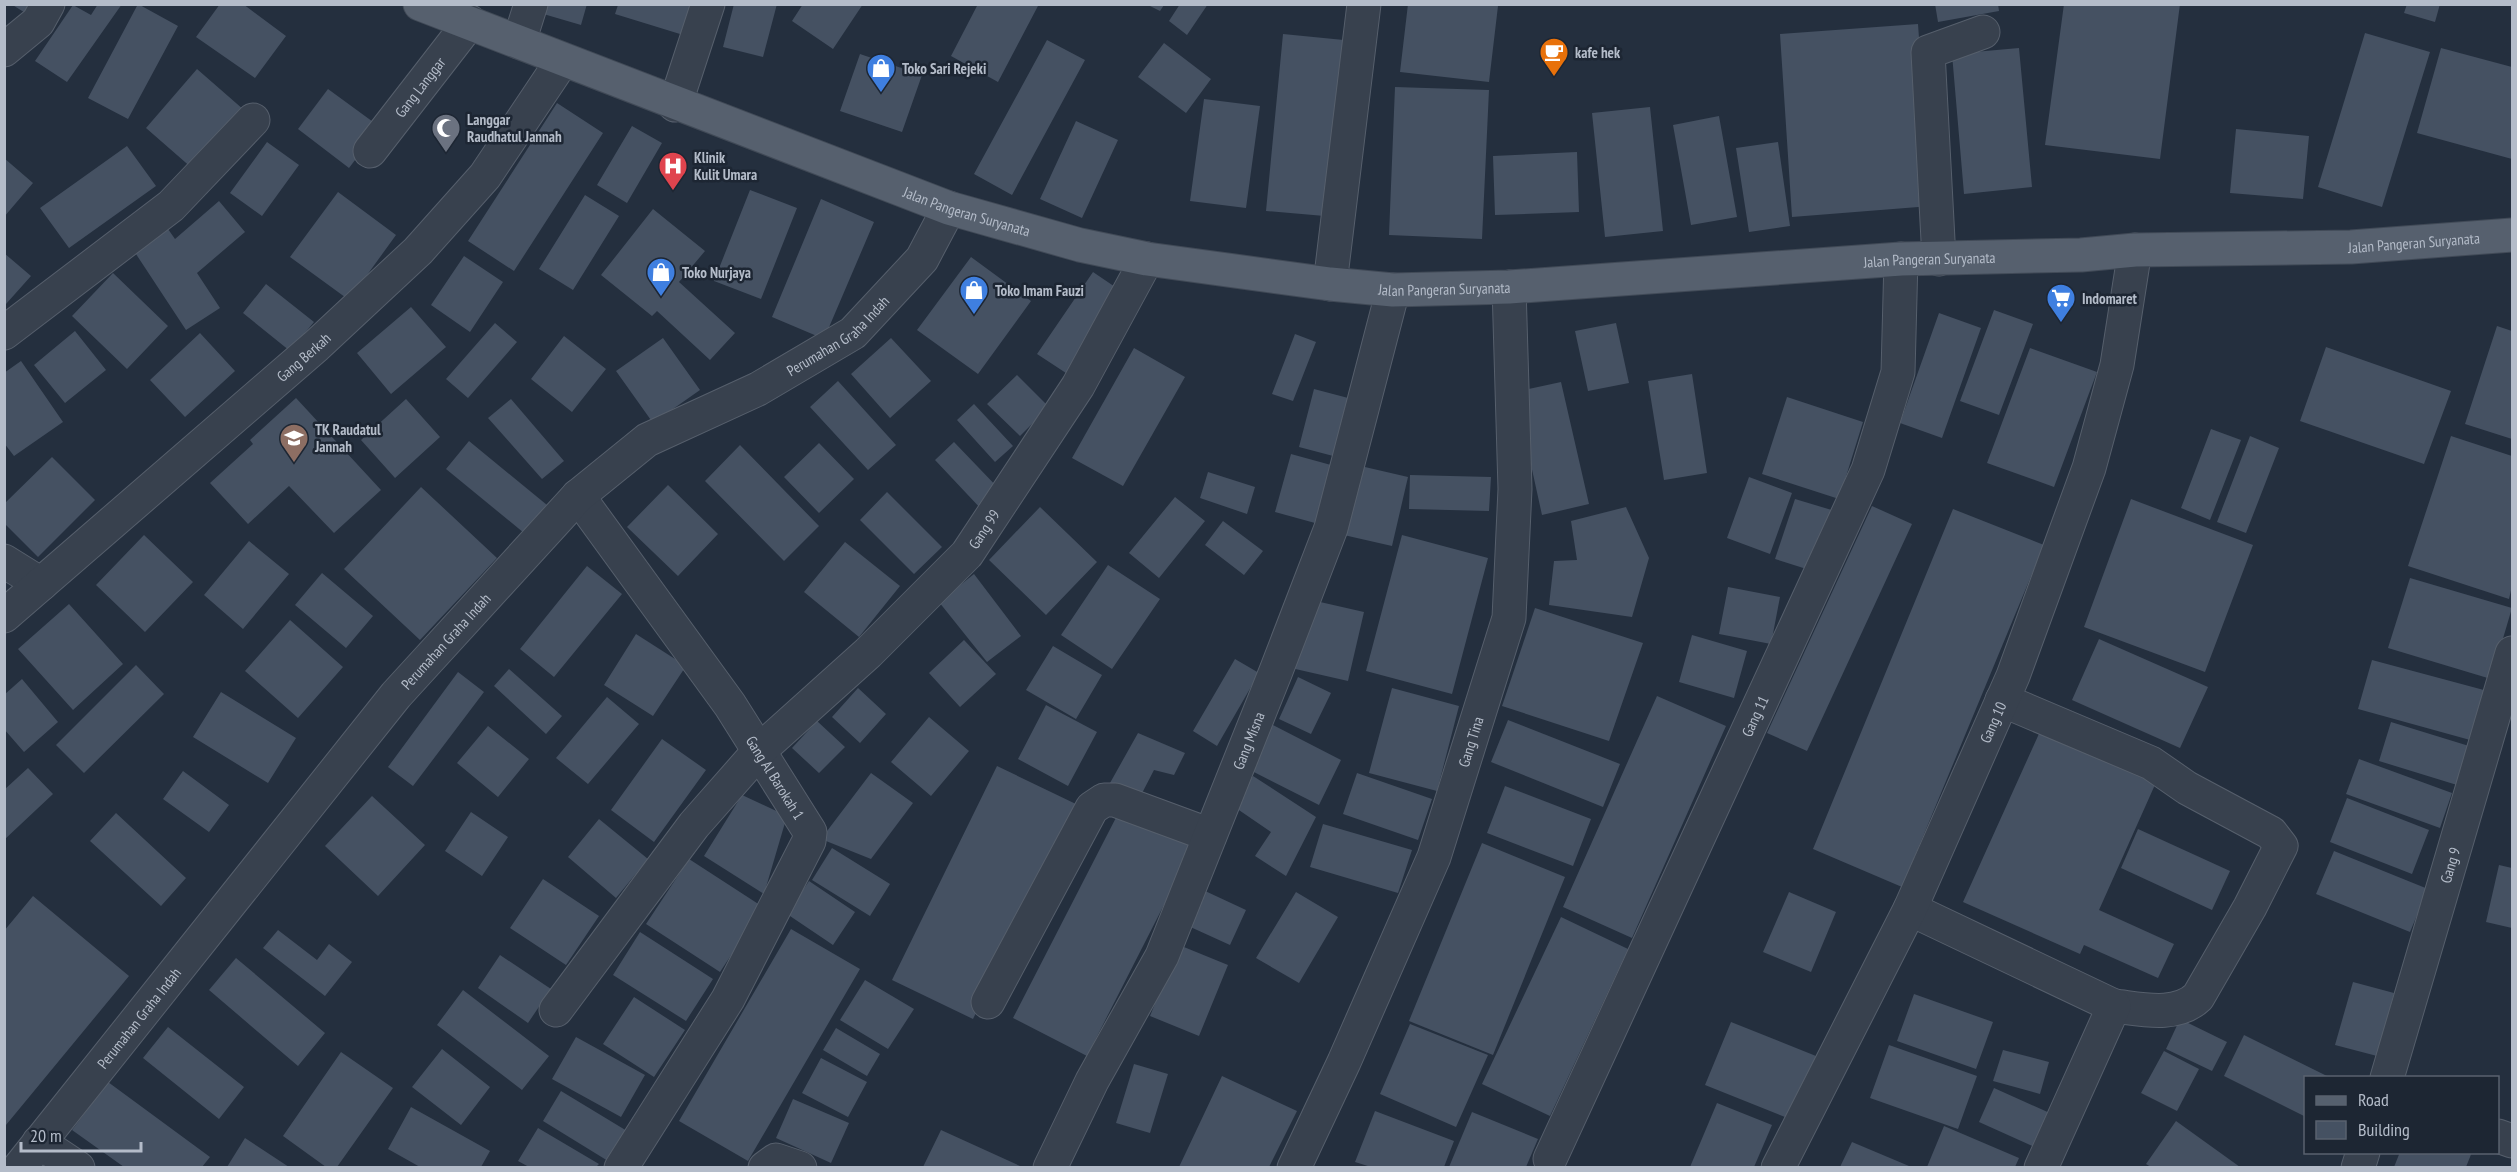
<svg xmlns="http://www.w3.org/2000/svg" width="2517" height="1172" viewBox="0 0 2517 1172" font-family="'PT Sans Narrow',sans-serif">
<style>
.building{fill:#455162}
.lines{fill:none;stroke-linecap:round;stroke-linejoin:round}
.minor-casing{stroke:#565f6c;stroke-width:35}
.major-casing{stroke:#414a57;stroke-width:35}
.minor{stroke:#38414e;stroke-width:33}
.major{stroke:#56606e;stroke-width:33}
.labels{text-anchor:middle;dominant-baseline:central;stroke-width:5;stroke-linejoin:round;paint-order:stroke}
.poi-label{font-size:15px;font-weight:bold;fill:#b4bcc9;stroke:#1d2633;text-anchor:start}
.street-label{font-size:15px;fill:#b4bcc9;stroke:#1d2633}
</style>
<rect width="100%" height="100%" fill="#242f3e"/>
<path class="building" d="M11 4H44L35 19Z
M98 4H122L67 82 35 61 73 5 91 15Z
M138 4 178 26 128 119 88 98Z
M220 4H243L286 36 255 78 196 37Z
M542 4H587L581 25 540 13Z
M734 4H777L763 57 723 47Z
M803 4H863L833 49 792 21Z
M978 4H1039L998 82 951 56Z
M1180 4H1208L1187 35 1169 21Z
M1408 4 1498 6 1489 82 1400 72Z
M1935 4H1998L1999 11 1938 22Z
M2064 4H2180L2160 159 2045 145Z
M2407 4H2440L2435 22 2404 13Z
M618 5H704L693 38 615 14Z
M1148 5H1164L1160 11Z
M1918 24 1931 206 1792 217 1780 34Z
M2365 33 2430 52 2382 207 2318 187Z
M1283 34 1354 41 1336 217 1266 211Z
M1047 40 1085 60 1012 195 974 174Z
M1164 43 1211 79 1186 113 1138 77Z
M2019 48 2032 187 1964 194 1952 54Z
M2441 48 2512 67V159L2417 133Z
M860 54 922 75 902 132 840 111Z
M197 69 244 110 193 169 146 128Z
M1395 87 1489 90 1482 239 1389 235Z
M328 89 380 127 349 168 298 129Z
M1204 99 1260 106 1246 208 1190 201Z
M557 103 603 133 514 271 468 241Z
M1650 107 1663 231 1605 237 1592 113Z
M1719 116 1737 217 1691 225 1673 125Z
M1076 121 1118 140 1082 218 1040 199Z
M632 126 662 143 627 203 597 185Z
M2236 129 2309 136 2303 199 2230 193Z
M267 142 299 165 262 216 230 193Z
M1778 142 1790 226 1749 232 1736 148Z
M127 146 156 186 69 248 40 208Z
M1577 152 1579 212 1495 215 1493 156Z
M4 158 33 183 4 217Z
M750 190 797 208 761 299 714 281Z
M338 192 396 235 349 300 290 257Z
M585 195 619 216 573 290 539 269Z
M821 199 874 222 824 339 772 317Z
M219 201 245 232 197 273 220 308 186 330 134 251 168 229 175 239Z
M653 209 705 251 679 282 735 333 710 360 657 311 652 316 601 275Z
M4 253 31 276 6 304 4 303Z
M464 256 503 282 470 332 431 305Z
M971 257 1031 301 978 374 917 330Z
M1093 272 1124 293 1069 375 1037 354Z
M113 273 168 326 127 369 72 316Z
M266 284 314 322 290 351 243 313Z
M411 307 446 347 391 394 357 353Z
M1994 310 2033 324 1999 415 1960 401Z
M1939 313 1981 328 1942 438 1900 423Z
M495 323 517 342 468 398 446 379Z
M1616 323 1629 383 1588 391 1575 331Z
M2497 326 2512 331V439L2465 424Z
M75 331 106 370 65 403 34 365Z
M200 333 235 371 185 417 150 380Z
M1295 334 1316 342 1293 401 1272 394Z
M564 336 606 369 572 412 531 379Z
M663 338 700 390 653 423 616 371Z
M891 338 931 381 890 418 851 374Z
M2326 347 2451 391 2424 464 2300 421Z
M1134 348 1185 377 1123 486 1072 458Z
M2030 348 2097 372 2054 487 1987 463Z
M21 361 63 422 14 456 4 443V373Z
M1692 374 1707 473 1664 480 1648 381Z
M1017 375 1049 407 1020 436 987 404Z
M838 381 896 445 868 470 810 407Z
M1561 382 1589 504 1542 515 1515 392Z
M1314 389 1352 399 1337 457 1299 447Z
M1787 397 1863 422 1839 499 1762 474Z
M296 398 381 490 334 533 289 486 248 524 210 483 253 444 250 440Z
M406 399 440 437 395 478 361 440Z
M511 399 564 461 542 479 488 418Z
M974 404 1013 446 995 462 957 420Z
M2211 429 2241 440 2210 520 2181 508Z
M2250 436 2279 448 2246 533 2217 522Z
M2451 436 2512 456V586L2509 599 2408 566Z
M469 441 547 505 524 533 446 469Z
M954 442 1002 492 983 511 935 460Z
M819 443 854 479 819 513 784 477Z
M740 445 819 526 784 561 705 481Z
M1291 454 1331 465 1315 523 1275 512Z
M52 457 95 500 38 557 4 523V504Z
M1352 464 1408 477 1392 546 1335 533Z
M1208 472 1255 487 1247 514 1200 498Z
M1410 475 1491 477 1489 511 1409 509Z
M1749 477 1792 493 1770 554 1727 538Z
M668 485 718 534 678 576 627 527Z
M421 487 497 558 420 640 344 569Z
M887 492 942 547 914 574 860 520Z
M1175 497 1205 521 1159 578 1129 553Z
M1795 499 1835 511 1816 572 1775 559Z
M2131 499 2253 545 2205 672 2084 627Z
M1872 506 1912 524 1807 751 1767 733Z
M1040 507 1097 562 1046 615 989 560Z
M1626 507 1649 558 1632 617 1549 605 1554 561 1577 560 1571 521Z
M1953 509 2044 545 1902 887 1813 849Z
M1223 521 1263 551 1244 575 1205 545Z
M144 535 193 582 145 632 96 585Z
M1402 535 1488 558 1452 694 1366 671Z
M249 541 289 574 243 629 204 595Z
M845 542 900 586 859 637 804 592Z
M1108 565 1160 599 1112 669 1061 635Z
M587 566 622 594 554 677 520 649Z
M322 573 373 616 346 648 295 605Z
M974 574 1021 636 987 662 939 602Z
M2410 578 2512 608 2491 679 2388 648Z
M1728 587 1780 597 1771 644 1719 634Z
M1307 599 1364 612 1348 681 1291 668Z
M69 604 123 664 73 710 18 649Z
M1535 608 1643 643 1609 741 1502 706Z
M290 620 343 667 298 718 245 671Z
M636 634 686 666 653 716 604 685Z
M1692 635 1747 651 1734 698 1679 682Z
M2099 639 2208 687 2180 748 2072 700Z
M964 640 996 674 960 707 929 673Z
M1053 646 1102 675 1076 719 1026 690Z
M1235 659 1259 673 1217 746 1193 731Z
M2372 660 2495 693 2481 743 2358 709Z
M136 665 164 694 84 773 56 745Z
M509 669 562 716 546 734 494 686Z
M458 672 484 692 413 786 388 767Z
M1298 677 1331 693 1311 734 1279 719Z
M22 679 58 722 24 752 4 729V695Z
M858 688 886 714 860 743 832 717Z
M1392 688 1459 706 1437 791 1369 773Z
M221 692 296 738 268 783 193 737Z
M1657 696 1726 726 1632 938 1563 907Z
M607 697 639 724 588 784 556 758Z
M1046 705 1097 732 1068 786 1018 759Z
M929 717 969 751 931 796 891 762Z
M1508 720 1620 764 1603 807 1491 762Z
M817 721 845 747 819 773 792 748Z
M2391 722 2469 746 2457 785 2379 761Z
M1271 724 1341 760 1319 805 1248 769Z
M488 726 529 759 498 797 457 763Z
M2042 727 2158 778 2099 910 2174 944 2158 978 2084 945 2080 954 1963 902Z
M1138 733 1185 753 1174 775 1154 770 1139 799 1110 783Z
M662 739 706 770 654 842 611 810Z
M2359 759 2452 793 2440 828 2346 794Z
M997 766 1078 805 973 1019 892 980Z
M28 768 53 794 4 840V790Z
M183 771 229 805 209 832 163 799Z
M871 773 913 803 871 859 821 839Z
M1357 773 1432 799 1418 840 1343 814Z
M1253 776 1316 817 1286 876 1255 856 1271 832 1233 806Z
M1505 786 1591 819 1573 866 1487 833Z
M742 795 787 816 764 894 704 856Z
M372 796 425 845 378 896 325 846Z
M2347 798 2429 830 2412 874 2330 842Z
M1123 804 1196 842 1087 1056 1013 1018Z
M471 812 508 837 482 876 445 851Z
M116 813 186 878 161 906 90 841Z
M599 819 648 859 616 898 568 857Z
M1323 824 1412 850 1398 893 1310 867Z
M2138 829 2230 871 2212 910 2121 868Z
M1482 843 1565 877 1493 1055 1409 1021Z
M832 848 890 884 870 916 812 880Z
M2334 851 2428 889 2410 932 2316 894Z
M689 859 763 907 720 972 646 924Z
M2499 865 2512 868V928L2486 922Z
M543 879 599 916 566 965 510 928Z
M809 881 855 912 833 945 787 914Z
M1203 890 1246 910 1230 945 1186 925Z
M1296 892 1338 917 1299 983 1256 958Z
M1789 892 1836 912 1811 972 1763 952Z
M33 896 129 976 6 1125 4 931Z
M1561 917 1628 949 1550 1116 1482 1084Z
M791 929 860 969 748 1161 679 1121Z
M278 930 317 960 329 944 352 962 325 996 263 948Z
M640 932 713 979 686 1021 613 975Z
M1179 945 1228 965 1199 1036 1150 1016Z
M500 955 551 989 528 1023 478 988Z
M236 958 325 1033 298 1066 209 990Z
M865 980 914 1009 888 1049 840 1020Z
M2353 982 2394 993 2377 1056 2335 1045Z
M463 990 549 1056 522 1090 437 1025Z
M1914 994 1993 1022 1976 1069 1897 1041Z
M634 997 685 1030 654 1077 603 1044Z
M2180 1019 2227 1042 2212 1071 2166 1049Z
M1731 1022 1816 1056 1790 1119 1705 1085Z
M1410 1024 1488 1055 1456 1127 1380 1094Z
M168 1027 244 1087 219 1119 143 1058Z
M836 1028 880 1054 867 1076 823 1050Z
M2244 1035 2329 1077H2306V1117L2224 1076Z
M576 1037 645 1075 621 1117 552 1079Z
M1889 1045 1977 1076 1958 1129 1870 1098Z
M442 1049 490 1087 461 1125 412 1087Z
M2003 1050 2049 1062 2040 1094 1993 1081Z
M2164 1051 2199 1069 2177 1111 2141 1093Z
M341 1052 393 1088 337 1167H326L283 1136Z
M821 1058 867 1082 848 1117 802 1093Z
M1134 1064 1168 1074 1150 1133 1116 1123Z
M1222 1076 1297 1111 1269 1167H1179Z
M108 1082 210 1157 202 1167H124L72 1130Z
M1994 1088 2052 1114 2037 1148 1979 1122Z
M561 1091 627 1131 608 1161 543 1121Z
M793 1099 849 1123 831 1163 776 1138Z
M1717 1103 1772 1125 1754 1167H1690Z
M411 1107 490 1151 481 1167H420L388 1149Z
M1375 1111 1454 1141 1444 1167H1371L1355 1162Z
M1472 1112 1538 1139 1526 1167H1449Z
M2176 1121 2240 1167H2151L2146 1164Z
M1944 1126 2019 1158 2015 1167H1927Z
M538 1128 599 1164 596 1167H529L518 1161Z
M941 1130 1020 1166 1019 1167H923Z
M245 1138 289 1167H227Z
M1852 1142 1909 1166 1908 1167H1840Z
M2400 1152H2472L2466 1167H2394Z"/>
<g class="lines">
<g class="minor-casing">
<g id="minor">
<path d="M519 42 531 4"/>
<path d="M4 50 38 22 48 4"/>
<path d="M675 105 708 4"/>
<path id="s1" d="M370 151 470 22"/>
<path d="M1939 259 1928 52 1983 32"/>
<path d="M1330 284 1364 4"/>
<path d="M4 333 171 206 253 120"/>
<path id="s2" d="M578 496 730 705 810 832 809 841 728 999 621 1168"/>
<path d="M4 561 41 584"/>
<path id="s3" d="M4 616 316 346 418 251 485 176 562 61"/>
<path d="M2002 700 2151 763 2187 788 2271 833 2281 846 2250 907 2198 997C2176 1018 2141 1009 2114 1006"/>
<path d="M1910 909 2114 1006 2041 1168"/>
<path d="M988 1002 1092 808 1104 800H1115L1210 835"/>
<path id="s4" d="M556 1010 694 825 760 750 868 653 967 554 1078 386 1147 259"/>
<path id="s5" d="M2387 1078 2512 653"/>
<path d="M2498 1136 2512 1141"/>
<path d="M39 1142 78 1168"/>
<path id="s6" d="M1550 1159 1868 470 1898 372 1901 259"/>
<path id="s7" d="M19 1168 396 695 578 496 647 440 758 389 853 333 922 259 949 208"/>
<path d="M765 1168 776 1160 800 1168"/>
<path id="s8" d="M1050 1168 1092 1081 1162 956 1276 671 1331 528 1393 290"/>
<path id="s9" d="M1294 1168 1344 1062 1434 857 1509 618 1515 489 1509 287"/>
<path id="s10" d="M1778 1168 1910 909 2013 676 2089 468 2117 365 2135 250"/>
<path d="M2358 1168 2363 1152"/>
</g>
</g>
<g class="major-casing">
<g id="major">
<path id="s11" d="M420 4 949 208 1080 245 1147 259 1330 284 1393 290 1509 287 1901 259 2081 255 2135 250 2351 247 2512 235"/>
</g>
</g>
<use href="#minor" class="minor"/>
<use href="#major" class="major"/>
</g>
<defs>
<g id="cafe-pin" transform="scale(1.5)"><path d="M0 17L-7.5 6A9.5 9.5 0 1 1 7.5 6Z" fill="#e8710a" stroke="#1d2633"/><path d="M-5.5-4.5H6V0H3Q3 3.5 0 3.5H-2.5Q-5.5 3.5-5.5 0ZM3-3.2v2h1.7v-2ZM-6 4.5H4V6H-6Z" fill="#fff"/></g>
<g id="shop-pin" transform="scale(1.5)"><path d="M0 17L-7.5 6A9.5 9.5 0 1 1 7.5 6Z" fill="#3f7fe0" stroke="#1d2633"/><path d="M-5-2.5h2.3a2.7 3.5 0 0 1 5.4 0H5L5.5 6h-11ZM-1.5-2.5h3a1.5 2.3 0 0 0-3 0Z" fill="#fff"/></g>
<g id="mosque-pin" transform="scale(1.5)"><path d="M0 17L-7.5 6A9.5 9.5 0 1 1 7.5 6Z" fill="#6b7280" stroke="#1d2633"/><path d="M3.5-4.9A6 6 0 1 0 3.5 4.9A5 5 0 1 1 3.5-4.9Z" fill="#fff"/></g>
<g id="hospital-pin" transform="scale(1.5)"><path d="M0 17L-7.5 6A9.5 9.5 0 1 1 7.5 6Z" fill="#e0444e" stroke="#1d2633"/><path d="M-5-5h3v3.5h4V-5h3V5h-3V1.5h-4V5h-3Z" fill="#fff"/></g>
<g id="supermarket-pin" transform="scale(1.5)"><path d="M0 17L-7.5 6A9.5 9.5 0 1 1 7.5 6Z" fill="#3f7fe0" stroke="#1d2633"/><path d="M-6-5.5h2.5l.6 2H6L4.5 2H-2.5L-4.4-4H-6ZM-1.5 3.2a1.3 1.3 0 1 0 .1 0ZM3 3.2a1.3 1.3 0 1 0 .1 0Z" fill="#fff"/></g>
<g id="school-pin" transform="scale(1.5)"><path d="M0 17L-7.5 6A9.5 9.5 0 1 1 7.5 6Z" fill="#8d6e63" stroke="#1d2633"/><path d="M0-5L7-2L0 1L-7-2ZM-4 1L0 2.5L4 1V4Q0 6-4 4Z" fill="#fff"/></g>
</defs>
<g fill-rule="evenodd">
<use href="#cafe-pin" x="1554" y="52"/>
<use href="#shop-pin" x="881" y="68"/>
<use href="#mosque-pin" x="446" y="128"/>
<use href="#hospital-pin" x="673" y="166"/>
<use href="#shop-pin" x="661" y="272"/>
<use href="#shop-pin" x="974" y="290"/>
<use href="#supermarket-pin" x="2061" y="298"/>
<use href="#school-pin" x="294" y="438"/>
</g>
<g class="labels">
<g class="poi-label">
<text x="1575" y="52">kafe hek</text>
<text x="902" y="68">Toko Sari Rejeki</text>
<text x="467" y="119">Langgar<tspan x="467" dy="17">Raudhatul Jannah</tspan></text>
<text x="694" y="157">Klinik<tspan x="694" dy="17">Kulit Umara</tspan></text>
<text x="682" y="272">Toko Nurjaya</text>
<text x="995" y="290">Toko Imam Fauzi</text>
<text x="2082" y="298">Indomaret</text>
<text x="315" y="429">TK Raudatul<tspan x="315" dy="17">Jannah</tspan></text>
</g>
<g class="street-label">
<text stroke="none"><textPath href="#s1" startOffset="81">Gang Langgar</textPath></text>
<text stroke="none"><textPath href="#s11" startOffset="585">Jalan Pangeran Suryanata</textPath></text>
<text stroke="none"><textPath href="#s11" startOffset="2042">Jalan Pangeran Suryanata</textPath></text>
<text stroke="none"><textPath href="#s11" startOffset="1557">Jalan Pangeran Suryanata</textPath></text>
<text stroke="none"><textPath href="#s11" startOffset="1071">Jalan Pangeran Suryanata</textPath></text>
<text stroke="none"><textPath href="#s7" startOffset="1182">Perumahan Graha Indah</textPath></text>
<text stroke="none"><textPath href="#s3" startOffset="396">Gang Berkah</textPath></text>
<text stroke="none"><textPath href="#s4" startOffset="646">Gang 99</textPath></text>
<text stroke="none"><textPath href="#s7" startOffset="678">Perumahan Graha Indah</textPath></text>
<text stroke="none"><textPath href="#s6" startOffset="488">Gang 11</textPath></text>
<text stroke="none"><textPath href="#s10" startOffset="495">Gang 10</textPath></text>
<text stroke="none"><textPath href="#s8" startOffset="472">Gang Misna</textPath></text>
<text stroke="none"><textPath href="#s9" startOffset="462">Gang Tina</textPath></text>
<text stroke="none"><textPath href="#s2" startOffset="344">Gang Al Barokah 1</textPath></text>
<text stroke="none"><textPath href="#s5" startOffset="222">Gang 9</textPath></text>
<text stroke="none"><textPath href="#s7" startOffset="192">Perumahan Graha Indah</textPath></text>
</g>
</g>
<rect width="2517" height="1172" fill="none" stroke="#b4bcc9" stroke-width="12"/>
<rect x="2304" y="1076" width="195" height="78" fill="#1d2633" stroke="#59626f" stroke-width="1.5"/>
<rect x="2316" y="1096" width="30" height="9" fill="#56606e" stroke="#59626f" stroke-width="1.5"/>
<text x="2358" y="1106" font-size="18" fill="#b4bcc9">Road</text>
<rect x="2316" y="1121" width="30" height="18" fill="#455162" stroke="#59626f" stroke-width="1.5"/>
<text x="2358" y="1136" font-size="18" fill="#b4bcc9">Building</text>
<path d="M21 1142v9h120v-9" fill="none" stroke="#b4bcc9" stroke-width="3"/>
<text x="30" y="1142" font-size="18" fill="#b4bcc9" stroke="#1d2633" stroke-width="4.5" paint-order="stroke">20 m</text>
</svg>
